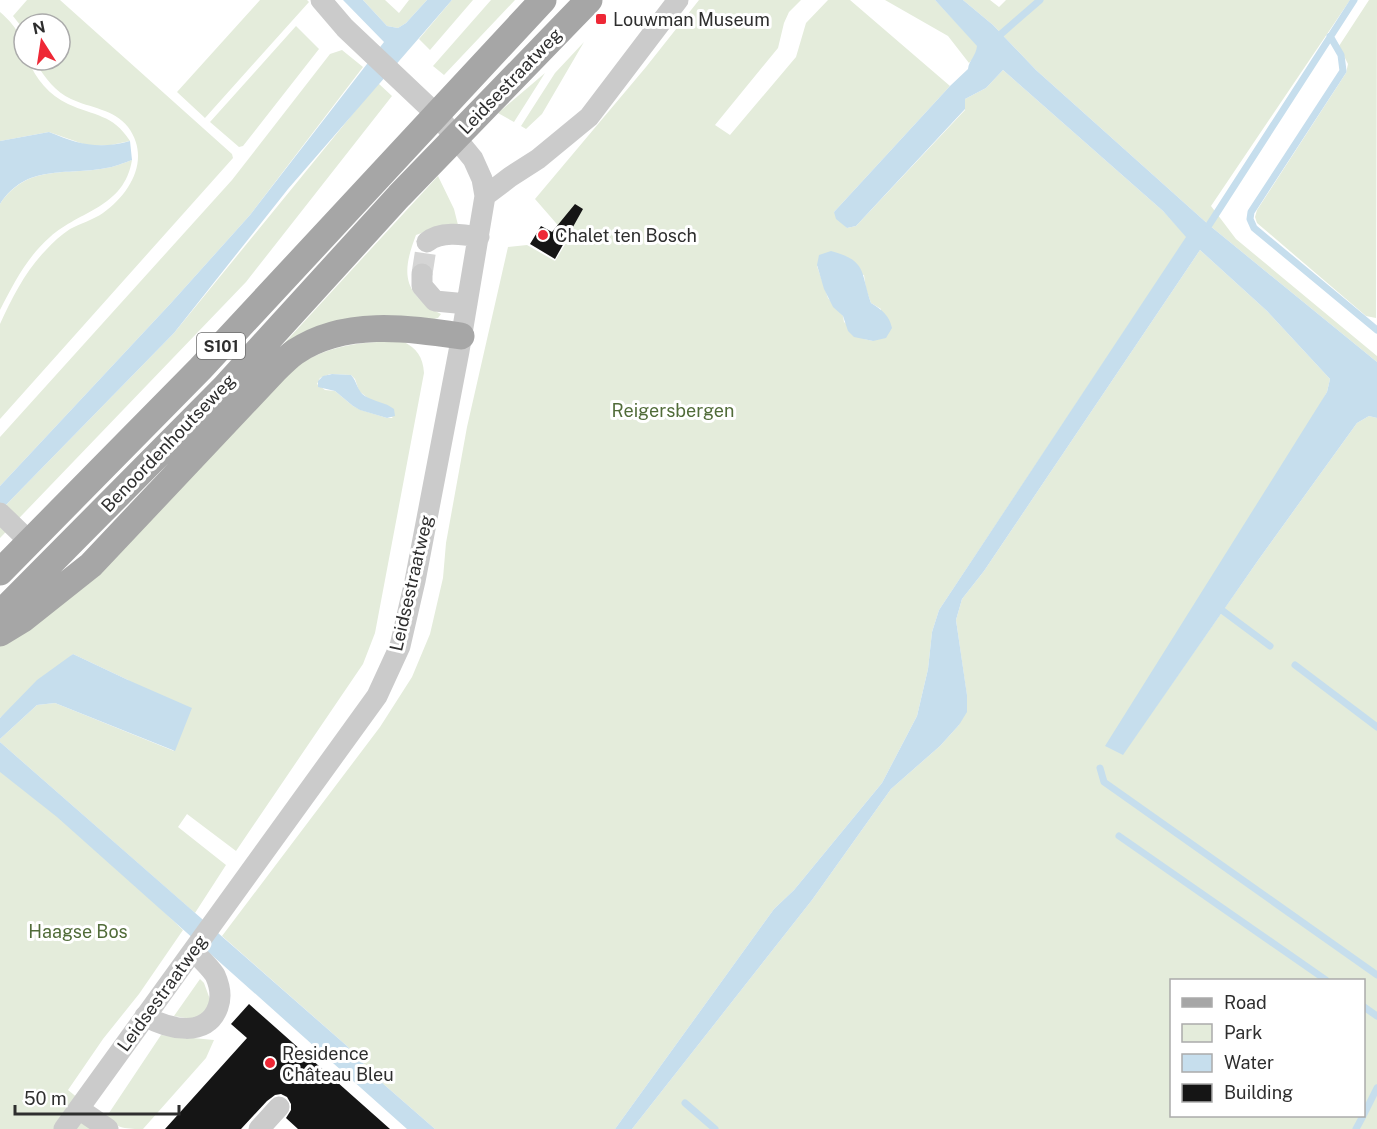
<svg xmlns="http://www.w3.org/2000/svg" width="1377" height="1129" viewBox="0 0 1377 1129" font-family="'Public Sans',sans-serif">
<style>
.green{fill:#e4ecdb;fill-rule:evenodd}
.water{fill:#c6deed}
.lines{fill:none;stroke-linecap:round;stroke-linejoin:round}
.stream{stroke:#c6deed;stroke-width:7}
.building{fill:#151515}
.minor-tunnel{stroke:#d5d5d5;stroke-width:21;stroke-dasharray:21 10;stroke-linecap:butt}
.minor{stroke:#cbcbcb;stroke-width:21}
.major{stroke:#a6a6a6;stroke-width:27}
.poi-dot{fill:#ee2836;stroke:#fff;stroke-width:2}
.labels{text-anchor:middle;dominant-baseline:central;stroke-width:6;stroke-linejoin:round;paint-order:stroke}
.shield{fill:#fff;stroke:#6d6d6d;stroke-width:1.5}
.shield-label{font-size:16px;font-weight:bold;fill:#2e2e2e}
.poi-label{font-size:18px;fill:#2e2e2e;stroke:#fff;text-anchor:start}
.street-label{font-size:18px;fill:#2e2e2e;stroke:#fff}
.park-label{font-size:18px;fill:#516c39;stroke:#fff}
</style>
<rect width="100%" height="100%" fill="#fff"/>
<path class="green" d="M27 0H60L232 154 233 158 0 419V324C12 298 26 270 46 250 53 242 61 235 70 229 81 223 93 220 103 213 131 193 151 158 128 127 114 109 90 108 71 99 55 92 46 78 36 64L34 60H60V24H24V30L13 16Z
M260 0H307L309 2 205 118 177 92Z
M363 0H385L399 13 409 0H427L406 23 398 28 387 26Z
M452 0H473L430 50 419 39Z
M491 0H515L444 75 433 66Z
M699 0H801L789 12 784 23 778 48 715 125 730 135 796 57 806 23 828 0H850L950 86 834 212 847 228 856 226 965 110V99L986 88 1003 70 1163 211 1187 237 939 610 932 632 928 669 917 716 882 783 794 890 774 909 615 1129H435L380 1081 347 1046 222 936 380 727 412 677 430 634 443 578 446 543 467 427 508 247 527 245 555 261 569 238 535 199 646 67ZM817 266 864 275 866 289 871 303 881 309 873 341 864 339 844 322 843 316 828 298Z
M885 0H935L978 46 976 55 969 63 948 36Z
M963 0H990L999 7 1006 0H1350L1211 206 1236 239 1377 356V362L1209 225 1036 70 993 25Z
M1369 0H1377L1376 318 1366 316 1257 223 1255 217 1257 210 1346 73 1348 64 1339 46Z
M0 12C16 26 24 38 24 60H28C36 79 49 95 68 104 94 116 113 114 130 141L111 145 89 146 49 132 0 141Z
M296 26 319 49 243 146 239 147 210 122Z
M584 42 542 114 526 129 521 126 555 73Z
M342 50 363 67 250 215 171 303 0 486V437L232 180 330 54Z
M545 73 514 122 498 113Z
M378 83 392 96 246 282 0 538V511L174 333Z
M132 160C124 208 80 210 50 237 27 257 14 283 0 310V204C28 163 66 176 106 168 115 167 123 163 132 160Z
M438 176 454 209 458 225 438 227 416 235C401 274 403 293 441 314L438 318 268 361Z
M1200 250 1267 311 1330 379 1327 392 1123 754 1259 559 1357 423 1369 416 1377 418V1129H632L812 900 891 789 940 746 959 725 967 696 956 620 962 599 984 571ZM1172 980H1364V1116H1172Z
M402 341C417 348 423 357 424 373L375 633 363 664 236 851 187 814 178 827 226 865 195 913 0 742V739L37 705 55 703 174 751 128 680 73 654 0 718V639L296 367C328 344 364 342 402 341ZM330 374 351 375 355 379 359 391 393 418H387L361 410 353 406 335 391 325 390 317 384 320 378Z
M0 755 183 930 139 994 103 1039 68 1090 116 1129H0Z
M200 979 204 983 212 1005 203 1021 174 1016Z
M161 1035 214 1040 206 1058 143 1129C129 1129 114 1129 107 1116Z"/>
<path class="water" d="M343 0H363L387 26 398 28 406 23 427 0H452L288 189 174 333 0 511V486L171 303 250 215 384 42Z
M935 0H963L993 25 1036 70 1209 225 1377 362V418L1369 416 1357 423 1259 559 1123 755 1105 746 1327 392 1330 379 1267 311 1200 250 984 571 962 599 956 620 967 695V712L959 725 940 746 891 789 812 900 632 1129H615L774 909 794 890 882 783 917 716 928 669 932 632 939 610 1186 237 1163 211 1003 70 986 88 965 99V109L856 226 847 228 836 219 834 212 950 86 968 69C969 60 976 56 977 46Z
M49 132C78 144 98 150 130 141L132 160C123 163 115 167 106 168 66 176 27 163 0 204V141Z
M831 251C868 261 860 272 871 303 882 310 889 315 892 328L886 338 873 341 854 337 848 331 843 316 833 307 824 289 817 265 819 255Z
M332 374 351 375C357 381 357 391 365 396 375 402 385 402 394 409L395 416 387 418 360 410 353 406 335 391 318 387V381L323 376Z
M73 654 128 680 192 708 175 751 55 703 37 705 0 739V718L37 680Z
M0 742 347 1046 380 1081 435 1129H407L57 817 0 772Z"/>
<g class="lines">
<path class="stream" d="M1001 34 1040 0
M1330 36 1341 55 1343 71 1251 212 1250 219 1254 228 1377 330
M1209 225 1354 0
M1223 611 1270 646
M1295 665 1377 727
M1100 768 1104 782 1377 975
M1119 836 1326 980
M1364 1007 1377 1016
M685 1103 715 1129
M1364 1114 1377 1088
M1356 1129 1363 1116"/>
</g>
<path class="building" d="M575 204 583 209 555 259 530 244 541 226 552 232Z
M249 1004 328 1074 390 1129H298L286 1118 291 1110V1104L287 1097 281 1094 275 1095 267 1101 241 1129H165L247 1038 231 1024Z"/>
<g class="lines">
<path class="minor-tunnel" d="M422 274 427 242"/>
<path class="minor" d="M485 196 510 177 538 159 589 117 678 0
M427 242C440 231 462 234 479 237
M422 274V286L435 301 467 304
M0 513 30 542
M145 1016C168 1029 207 1039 218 1007 222 996 220 986 215 975 209 966 200 958 193 951
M79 1109 108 1129
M64 1129 377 696 400 646 415 581 459 351 485 196 482 179 473 159 437 115 345 28 321 0
M259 1129 279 1107"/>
<path class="major" d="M0 572 200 369 543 0
M0 614 224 388 399 196 589 0
M0 633 23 619 91 565 275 370C281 364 288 357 295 352 344 319 407 328 461 336"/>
</g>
<g class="poi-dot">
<rect x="595" y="13" width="12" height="12" rx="3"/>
<circle cx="543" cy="235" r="6"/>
<circle cx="270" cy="1063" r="6"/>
</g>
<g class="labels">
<rect class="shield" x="197" y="333" width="48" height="26" rx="4.5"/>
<g class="shield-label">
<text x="221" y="346">S101</text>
</g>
<g class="poi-label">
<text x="613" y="19">Louwman Museum</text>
<text x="555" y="235">Chalet ten Bosch</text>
<text x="282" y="1053">Residence<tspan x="282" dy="21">Château Bleu</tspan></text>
</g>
<g class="street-label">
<text transform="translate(510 81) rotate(-46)">Leidsestraatweg</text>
<text transform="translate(168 443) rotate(-46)">Benoordenhoutseweg</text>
<text transform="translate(411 583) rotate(-77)">Leidsestraatweg</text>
<text transform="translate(162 993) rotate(-54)">Leidsestraatweg</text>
</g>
<g class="park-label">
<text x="673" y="410">Reigersbergen</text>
<text x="78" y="931">Haagse Bos</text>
</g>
</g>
<rect x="1170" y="979" width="195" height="138" fill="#ffffff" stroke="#ababab" stroke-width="1.5"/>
<rect x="1182" y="998" width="30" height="9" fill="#a6a6a6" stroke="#ababab" stroke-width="1.5"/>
<text x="1224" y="1009" font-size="18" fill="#2e2e2e">Road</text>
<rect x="1182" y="1024" width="30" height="18" fill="#e4ecdb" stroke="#ababab" stroke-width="1.5"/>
<text x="1224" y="1039" font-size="18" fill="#2e2e2e">Park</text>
<rect x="1182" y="1054" width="30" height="18" fill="#c6deed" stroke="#ababab" stroke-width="1.5"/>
<text x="1224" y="1069" font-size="18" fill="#2e2e2e">Water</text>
<rect x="1182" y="1084" width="30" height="18" fill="#151515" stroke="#ababab" stroke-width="1.5"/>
<text x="1224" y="1099" font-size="18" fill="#2e2e2e">Building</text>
<g transform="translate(42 42) rotate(348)"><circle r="28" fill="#ffffff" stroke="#ababab" stroke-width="1.5"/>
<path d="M0-4.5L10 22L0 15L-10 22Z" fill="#ee2836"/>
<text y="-9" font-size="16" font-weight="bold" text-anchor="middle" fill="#2e2e2e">N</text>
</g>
<path d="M15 1105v9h164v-9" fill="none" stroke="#2e2e2e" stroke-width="3"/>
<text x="24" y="1105" font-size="18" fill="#2e2e2e" stroke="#ffffff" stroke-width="4.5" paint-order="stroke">50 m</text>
</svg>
